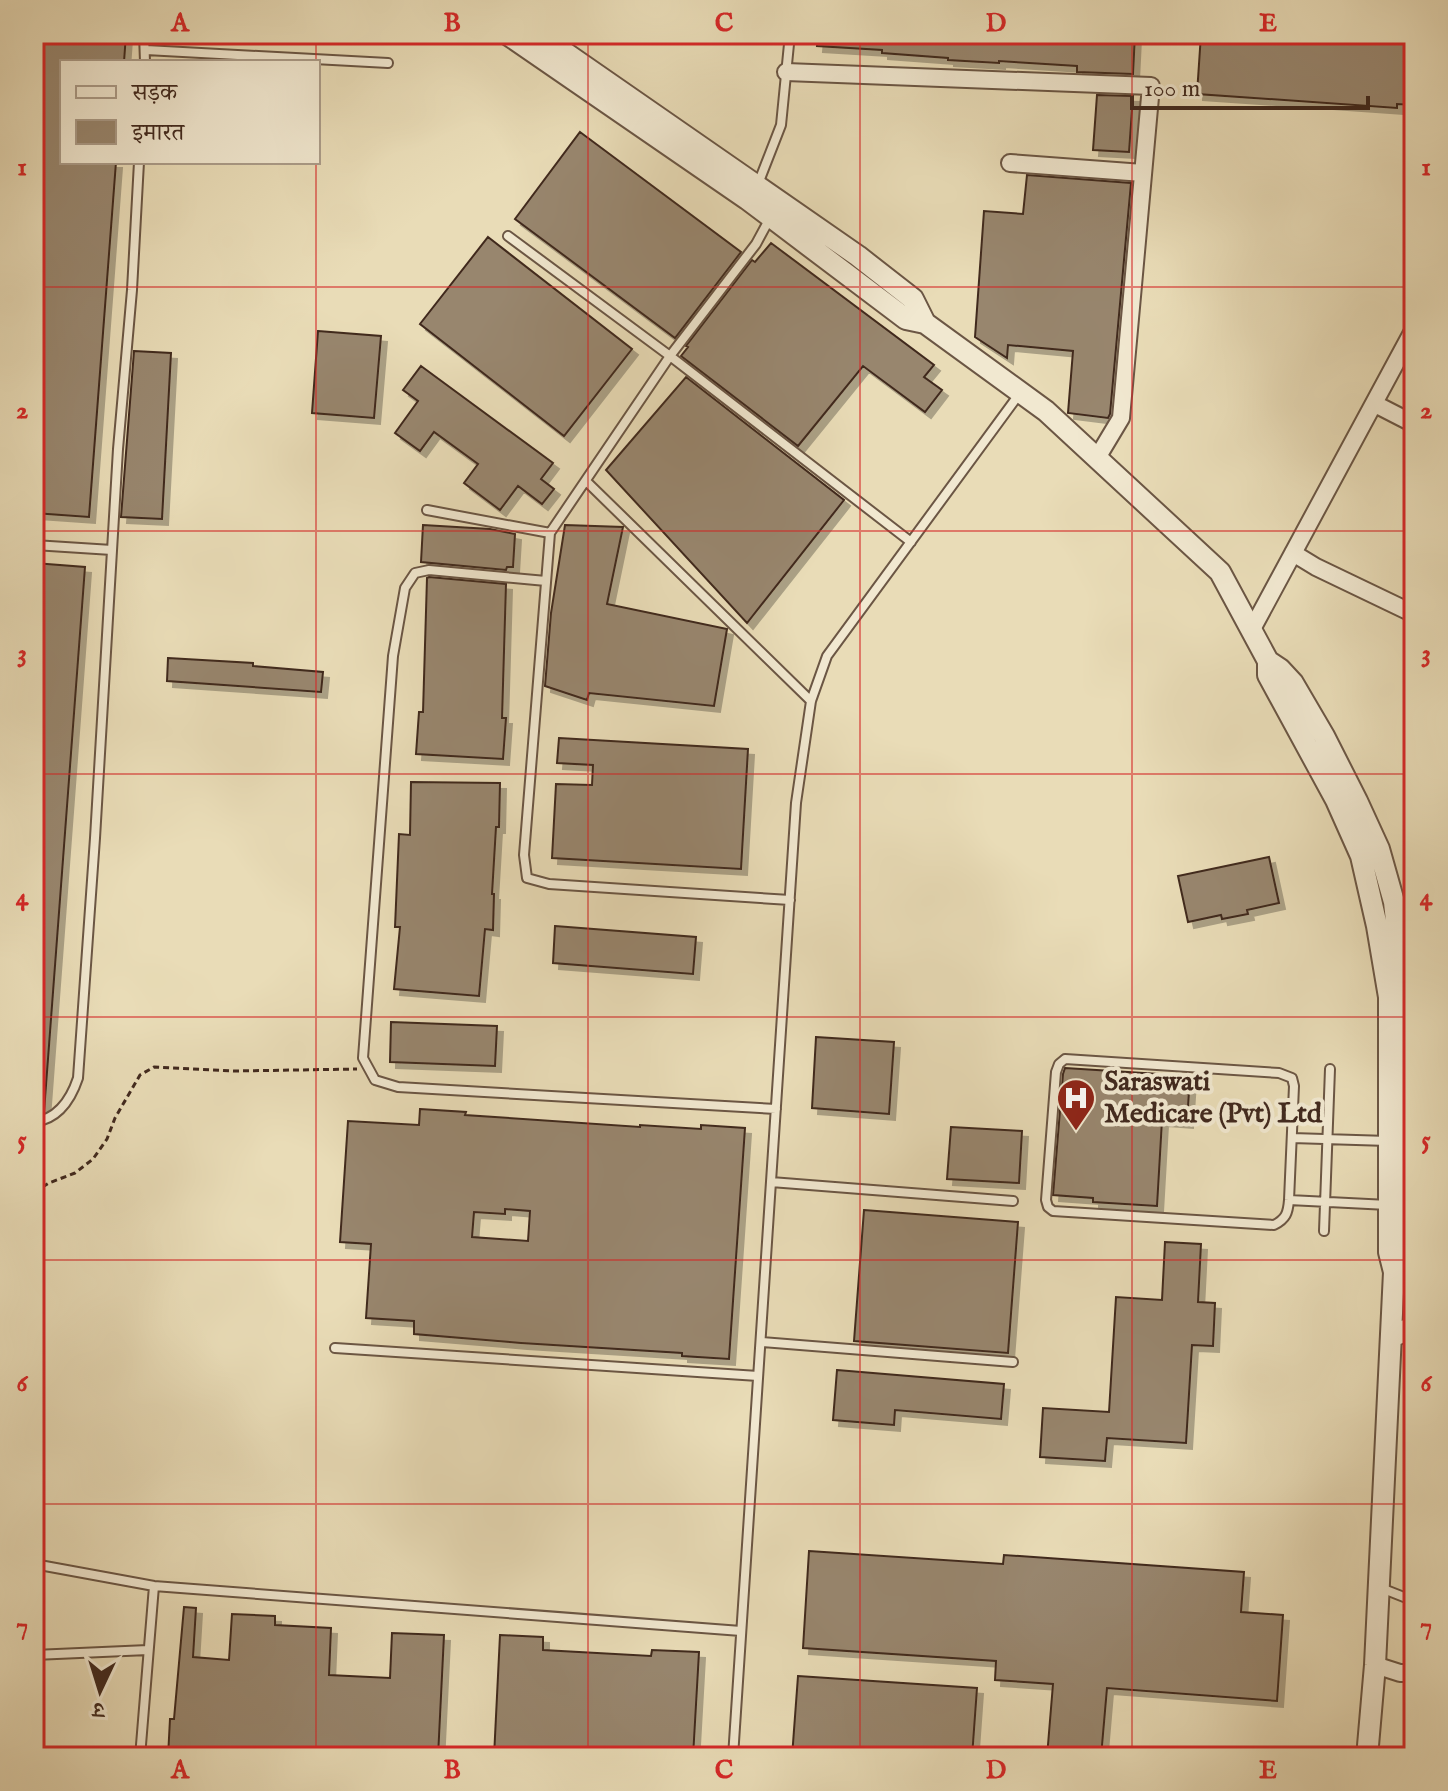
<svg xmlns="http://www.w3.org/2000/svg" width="1448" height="1791" viewBox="0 0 1448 1791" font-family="'IM FELL English','Noto Serif Devanagari',serif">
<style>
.building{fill:#98866e;stroke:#41291e;stroke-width:2;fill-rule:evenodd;filter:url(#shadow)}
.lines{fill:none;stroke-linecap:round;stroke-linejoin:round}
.service-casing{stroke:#6b5644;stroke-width:12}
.minor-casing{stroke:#6b5644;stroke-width:20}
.tertiary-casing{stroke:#6b5644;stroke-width:24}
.path{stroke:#41291e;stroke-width:3;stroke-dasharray:6 4;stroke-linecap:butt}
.service{stroke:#f1e8d0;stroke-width:8}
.minor{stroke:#f1e8d0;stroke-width:16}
.tertiary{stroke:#f1e8d0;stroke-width:20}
.grid{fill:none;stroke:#d62828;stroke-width:2;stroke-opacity:0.55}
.labels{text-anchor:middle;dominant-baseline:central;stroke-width:8;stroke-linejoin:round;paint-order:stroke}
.poi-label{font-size:28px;font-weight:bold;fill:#41291e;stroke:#f1e8d0;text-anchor:start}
.neatline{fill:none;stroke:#d62828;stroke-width:3}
.grid-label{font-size:26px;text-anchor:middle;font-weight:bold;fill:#d62828}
</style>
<defs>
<filter id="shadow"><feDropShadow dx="6" dy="6" stdDeviation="0" flood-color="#0004"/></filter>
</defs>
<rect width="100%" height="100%" fill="#e9dcb7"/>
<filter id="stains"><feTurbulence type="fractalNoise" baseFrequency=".0025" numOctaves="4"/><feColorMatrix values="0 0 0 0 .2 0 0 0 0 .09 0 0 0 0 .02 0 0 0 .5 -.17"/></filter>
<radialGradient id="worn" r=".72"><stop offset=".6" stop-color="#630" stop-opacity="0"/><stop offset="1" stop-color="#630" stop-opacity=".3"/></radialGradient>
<path class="building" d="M34 34H126L124 62H62V162H116L89 517 34 513Z
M818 34H1135L1133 74 1077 72V66L999 61V63L948 60V58L882 53V50L817 46Z
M1201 34H1414V105L1397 104V108L1197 94Z
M1097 95 1133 96 1129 152 1093 150Z
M580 132 741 252 675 338 515 219Z
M1027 175 1131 183 1110 414 1108 418 1068 413 1073 351 1008 345 1007 358 975 337 984 211 1023 214Z
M488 237 632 349 564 436 420 324Z
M771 243 934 365 924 377 942 390 925 412 863 366 798 446 681 356 688 347 686 346 752 260 755 262Z
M318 331 381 336 374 418 312 413Z
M134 351 171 353 162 519 121 517Z
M421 366 553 463 541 479 554 489 542 504 518 486 500 510 464 483 478 464 434 432 420 451 395 433 418 401 403 390Z
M686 377 844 500 747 623 606 470Z
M423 525 490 529 515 534 513 567H507L506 570 421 562Z
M565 525 623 527 607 604 727 629 714 706 589 693 587 700 545 686 551 613Z
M34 563 85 567 44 1112 40 1113H34Z
M429 577 506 584 502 718H506L503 759 416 754 419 712H423L427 578Z
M168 658 253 663V666L323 672 321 692 167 681Z
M559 738 748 749 741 869 552 858 556 784 592 785 593 765 557 763Z
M411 782 500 783 499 827H496L492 894H494L493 930 485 929 479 996 394 989 400 927H395L399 834 410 835Z
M1269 857 1279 903 1247 910 1248 914 1222 919 1221 915 1188 922 1178 876Z
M555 926 696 937 693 974 553 963Z
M391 1022 497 1026 495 1066 390 1062Z
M816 1037 894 1042 889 1114 812 1108Z
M1065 1068 1190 1076 1187 1122 1162 1120 1157 1206 1093 1202V1198L1053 1195 1063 1074Z
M420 1109 466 1112 465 1115 640 1127V1125L701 1129V1125L745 1128 729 1359 682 1356V1353L521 1343 414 1334V1321L366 1318 371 1244 340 1242 348 1121 419 1125ZM505 1209 530 1211 528 1241 472 1237 474 1212 505 1214Z
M951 1127 1022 1131 1019 1183 947 1179Z
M864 1210 1018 1222 1008 1353 854 1341Z
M1165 1242 1201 1244 1198 1302 1215 1303 1213 1346 1192 1345 1186 1443 1107 1438 1105 1461 1040 1457 1043 1408 1109 1412 1116 1297 1162 1300Z
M837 1370 1004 1384 1001 1419 895 1410 894 1425 833 1420Z
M809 1551 1003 1564 1004 1555 1244 1572 1241 1612 1283 1615 1277 1701 1107 1688 1101 1757H1047L1053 1684 995 1680 996 1661 803 1648Z
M184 1607 196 1608 193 1657 229 1660 232 1614 275 1616V1625L331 1628 329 1675 390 1678 392 1633 444 1635 438 1757H168L170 1719H174Z
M500 1635 543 1637V1650L651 1656 652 1650 699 1652 693 1757H653L654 1750 627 1749V1757H494Z
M798 1676 977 1688 972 1757H792Z"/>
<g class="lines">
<g class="service-casing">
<path id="service" d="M144 34 145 62
M560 48 568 34
M146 50 388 63
M758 184 781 125 790 34
M770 218 756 244 670 356 550 533 524 855 527 878 549 884 790 900
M508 236 670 356 911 542
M586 481 811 701
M427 510 550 533
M34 545 112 550
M546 581 429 570 415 573 405 588 393 656 363 1058 375 1080 398 1087 776 1109
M1065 1059 1279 1073 1292 1078 1294 1086 1289 1200C1288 1213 1286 1219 1274 1225L1053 1211 1048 1207 1046 1200 1056 1072 1059 1064Z
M34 1122C58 1119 71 1099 78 1078L95 838 118 449 132 290 139 162
M1292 1138 1388 1141
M771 1182 1013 1201
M1289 1200 1388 1205
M1324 1231 1330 1069
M761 1342 1013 1362
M335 1348 758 1376
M34 1564 154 1586 741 1631
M1381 1588 1414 1601
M34 1655 148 1650
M34 1749 36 1730
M140 1757 154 1586
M733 1757 796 803 811 701 827 656 1020 393"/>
</g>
<g class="minor-casing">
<path id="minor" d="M786 72 1151 86 1121 418 1097 458
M1010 163 1143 173
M1375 404 1414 424
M1293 553 1316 567 1414 614
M1251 631 1414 329
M1396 915 1414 922
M1375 1665 1400 1673H1414"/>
</g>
<g class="tertiary-casing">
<path id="tertiary" d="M507 34 747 199 906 319 925 323 1046 411 1220 572 1268 661 1280 669 1293 683 1324 736 1357 801 1379 849 1394 902 1401 967 1407 1053V1166L1404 1244 1394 1272
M538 34 858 256 913 299 925 323
M1268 661V675L1336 800 1361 856 1377 926 1389 997V1252L1394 1272 1375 1665 1367 1757
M1392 1337 1414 1326"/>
</g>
<path class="path" d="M34 1192 49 1183 75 1173 93 1159 107 1139 115 1118 140 1075 154 1067 235 1071 357 1069"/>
<use href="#service" class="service"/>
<use href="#minor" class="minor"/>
<use href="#tertiary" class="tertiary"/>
</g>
<path class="grid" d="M316 34V62M588 34V1757M860 34V1757M1132 34V1757M316 162V1757M34 287H1414M34 531H1414M34 774H1414M34 1017H1414M34 1260H1414M34 1504H1414"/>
<defs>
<g id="hospital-pin" transform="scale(2)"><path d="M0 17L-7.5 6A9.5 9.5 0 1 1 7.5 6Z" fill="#8f2418" stroke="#f1e8d0"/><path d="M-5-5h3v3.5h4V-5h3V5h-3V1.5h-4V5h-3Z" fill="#fff"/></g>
</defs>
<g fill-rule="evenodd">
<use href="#hospital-pin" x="1076" y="1098"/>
</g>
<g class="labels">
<g class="poi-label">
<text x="1104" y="1082">Saraswati<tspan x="1104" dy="32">Medicare (Pvt) Ltd</tspan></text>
</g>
</g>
<rect width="1448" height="1791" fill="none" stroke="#e9dcb7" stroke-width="88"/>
<rect x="60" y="60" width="260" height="104" fill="#f1e8d0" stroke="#ab9c89" stroke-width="2"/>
<rect x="76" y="86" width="40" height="12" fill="#f1e8d0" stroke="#ab9c89" stroke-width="2"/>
<text x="132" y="100" font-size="24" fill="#41291e">सड़क</text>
<rect x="76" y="120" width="40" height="24" fill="#98866e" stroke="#ab9c89" stroke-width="2"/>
<text x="132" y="140" font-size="24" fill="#41291e">इमारत</text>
<g transform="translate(100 1691) rotate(184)" stroke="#f1e8d0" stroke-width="6" paint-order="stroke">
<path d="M0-6L14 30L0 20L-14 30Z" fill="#41291e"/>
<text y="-12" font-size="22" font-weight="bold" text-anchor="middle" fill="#41291e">उ</text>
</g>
<path d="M1132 96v12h236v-12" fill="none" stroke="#41291e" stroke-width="4"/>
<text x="1144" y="96" font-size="24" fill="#41291e" stroke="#f1e8d0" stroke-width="6" paint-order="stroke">100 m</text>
<rect x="44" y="44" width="1360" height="1703" class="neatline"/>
<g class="grid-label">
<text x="180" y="31">A</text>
<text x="452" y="31">B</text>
<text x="724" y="31">C</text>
<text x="996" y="31">D</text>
<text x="1268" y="31">E</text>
<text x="22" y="175">1</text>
<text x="1426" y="175">1</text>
<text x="22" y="418">2</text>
<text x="1426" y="418">2</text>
<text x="22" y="661">3</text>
<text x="1426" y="661">3</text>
<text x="22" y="905">4</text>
<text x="1426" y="905">4</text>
<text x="22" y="1148">5</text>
<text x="1426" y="1148">5</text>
<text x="22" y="1391">6</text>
<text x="1426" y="1391">6</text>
<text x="22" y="1634">7</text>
<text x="1426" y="1634">7</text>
<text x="180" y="1778">A</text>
<text x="452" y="1778">B</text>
<text x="724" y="1778">C</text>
<text x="996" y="1778">D</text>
<text x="1268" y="1778">E</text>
</g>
<rect width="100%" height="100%" filter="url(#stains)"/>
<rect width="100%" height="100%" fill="url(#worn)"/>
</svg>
